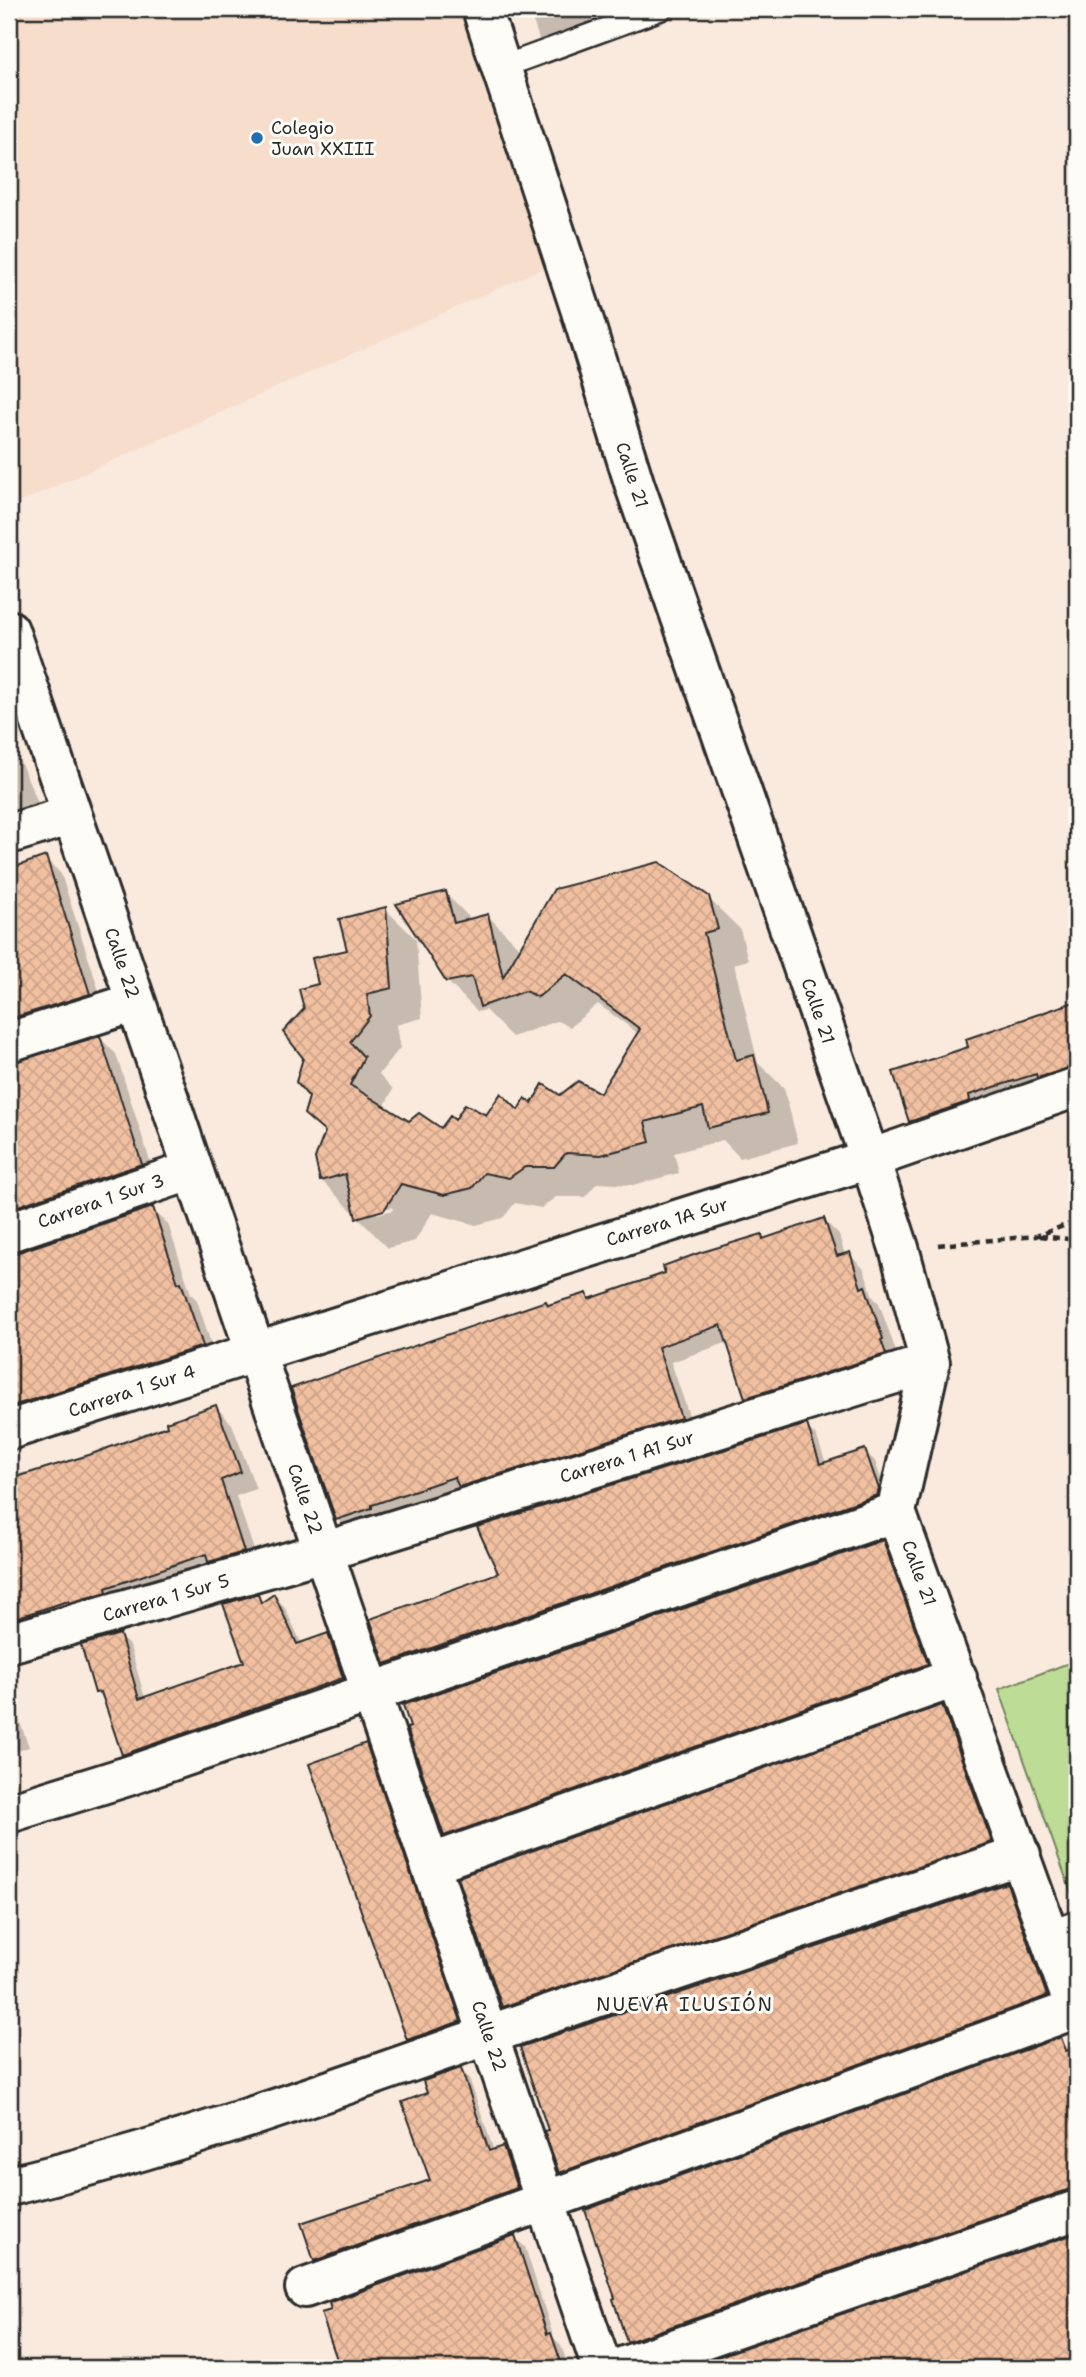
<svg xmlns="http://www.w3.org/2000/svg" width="1086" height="2377" viewBox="0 0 1086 2377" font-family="'Shantell Sans',sans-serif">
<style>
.built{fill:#f7ddcb}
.green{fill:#bddc95;stroke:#748460;stroke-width:2}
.shadow{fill:#0003;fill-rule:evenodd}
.building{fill:url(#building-cross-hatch);stroke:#2b2b2b;stroke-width:2}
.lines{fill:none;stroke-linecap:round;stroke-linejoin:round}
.service-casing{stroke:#2b2b2b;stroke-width:26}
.minor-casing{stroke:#2b2b2b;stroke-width:44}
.path{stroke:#2b2b2b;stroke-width:4.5;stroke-dasharray:7 5;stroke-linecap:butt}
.service{stroke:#fdfcf7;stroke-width:21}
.minor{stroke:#fdfcf7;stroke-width:38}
.poi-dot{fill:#1f6fb2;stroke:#fdfcf7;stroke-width:2.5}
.labels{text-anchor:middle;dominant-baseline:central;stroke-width:6;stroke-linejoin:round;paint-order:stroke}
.poi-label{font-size:18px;fill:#2b2b2b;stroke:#fdfcf7;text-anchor:start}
.street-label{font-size:18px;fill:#2b2b2b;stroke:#fdfcf7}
.neighbourhood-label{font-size:19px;letter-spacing:2px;fill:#2b2b2b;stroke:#fdfcf7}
</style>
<defs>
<pattern id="building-cross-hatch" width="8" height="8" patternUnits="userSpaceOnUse" patternTransform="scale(1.75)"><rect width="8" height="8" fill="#f1c0a1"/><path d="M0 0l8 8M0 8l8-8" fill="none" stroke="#cfa58b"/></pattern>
</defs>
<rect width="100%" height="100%" fill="#f9eadd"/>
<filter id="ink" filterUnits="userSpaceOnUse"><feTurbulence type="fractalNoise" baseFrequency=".0143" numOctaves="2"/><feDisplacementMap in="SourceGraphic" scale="14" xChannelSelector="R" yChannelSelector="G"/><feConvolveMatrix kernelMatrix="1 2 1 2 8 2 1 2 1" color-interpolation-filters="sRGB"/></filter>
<g filter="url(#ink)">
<path class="built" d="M9 9H463L548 266 9 507Z"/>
<path class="green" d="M1077 1660V1900L1074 1901 999 1689Z"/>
<path class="shadow" d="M529 9H627L633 28 555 56 539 39Z
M9 729 19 759 43 814 9 830Z
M46 858 61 874 105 1009 9 1043V870Z
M445 893 472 920 488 916 519 947 520 952 708 898 740 929 748 960 734 964 758 1063 784 1088 798 1143 740 1158 723 1140 674 1153 679 1173 633 1185 597 1183 585 1197H556L541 1208 515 1203 503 1218 476 1225 432 1213 415 1241 388 1248 357 1217 356 1210 352 1211 321 1180 326 1134 305 1113 311 1097 305 1058 306 1010 321 985 385 909 416 939 422 1018 396 1025 400 1048 379 1074 393 1089 384 1108 410 1123 441 1131 456 1122 519 1112 533 1105 561 1097 600 1095 639 1034 598 1004 570 1027 557 1021 512 1037 485 1010 478 1012 447 981ZM392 1207 393 1210 377 1214V1211Z
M1077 1003V1086L927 1138 910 1121 970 1048 1019 1024Z
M100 1038 116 1054 156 1180 9 1233V1065Z
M152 1209 168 1224 191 1294 197 1300 217 1362 9 1432V1255L16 1254Z
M824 1220 839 1235 845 1255 849 1254 864 1269 873 1297 879 1303 897 1354 762 1412 747 1397 729 1342 671 1362 695 1433 353 1535 337 1519 549 1307 586 1295 591 1300 667 1274 761 1236 765 1240Z
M216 1407 232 1424 256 1489 236 1496 260 1568 9 1643V1477L26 1472 29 1474 90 1457Z
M806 1426 817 1437 826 1464 864 1451 875 1461 888 1500 397 1673 386 1663 501 1574Z
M882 1542 890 1550 935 1672 453 1843 445 1835Z
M258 1596 264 1602 274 1596 284 1606 302 1644 328 1635 339 1646 353 1688 134 1765 123 1754 106 1702 97 1692 119 1636 130 1646 145 1698 247 1663Z
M9 1692 29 1747 9 1754Z
M942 1707 950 1715 999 1850 512 2014 503 2006Z
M365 1745 373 1753 468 2029 417 2047 409 2039Z
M1006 1885 1014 1893 1054 2004 568 2180 560 2172Z
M1061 2039 1070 2051 1075 2049 1077 2051V2197L636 2349 628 2341Z
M461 2070 469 2078 494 2151 503 2148 511 2156 524 2196 324 2268 316 2260 303 2224 432 2181Z
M1077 2235V2368H691Z
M514 2237 525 2247 554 2338 561 2345 569 2368H387L383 2355Z"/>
<path class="building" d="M46 856 90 994 9 1019V869Z
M659 862 709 896 718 929 704 933 736 1060 754 1055 768 1113 708 1128 703 1107 645 1122 650 1142 601 1155 566 1153 554 1167H525L509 1178 484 1173 472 1188 444 1195 401 1184 384 1210 356 1218 345 1174 320 1181 315 1158 325 1132 304 1114 309 1097 296 1082 303 1058 283 1032 304 1009 299 989 318 984 312 958 347 950 339 919 386 907 392 988 367 994 370 1016 350 1042 364 1057 350 1085 409 1121 419 1113 441 1128 450 1116 455 1120 465 1104 486 1115 501 1093 518 1110 525 1098 532 1103 543 1084 560 1095 578 1081 600 1093 640 1029 566 974 538 997 525 991 480 1007 472 977 446 982 396 904 446 891 454 923 488 914 503 977 554 889Z
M1077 1001V1066L1037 1078 1036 1074 969 1095 970 1101 909 1122 893 1072 968 1047 966 1039Z
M100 1036 142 1164 9 1209V1063Z
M153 1207 178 1283 181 1282 203 1346 9 1407V1253H16Z
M824 1218 837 1256 850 1252 861 1288 865 1286 883 1339 881 1340 886 1354 745 1398 721 1325 658 1347 681 1418 459 1487 454 1477 372 1505V1508L336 1520 291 1388 546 1301 548 1305 587 1293 589 1299 665 1273 663 1266 699 1253 762 1234 763 1239Z
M216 1405 241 1472 221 1480 244 1552 208 1562 206 1554 106 1588 107 1592 69 1603 68 1601 9 1620V1479L89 1455 167 1426 166 1422Z
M807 1424 820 1464 865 1449 879 1489 877 1495 385 1664 370 1619 498 1573 477 1527Z
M883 1540 928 1664 444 1836 407 1728 410 1727 403 1705Z
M258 1594 261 1603 274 1594 297 1644 328 1633 343 1678 122 1755 101 1692 95 1693 81 1645 120 1634 139 1699 244 1662 223 1604Z
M942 1705 992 1842 502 2007 458 1877Z
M366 1743 461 2021 407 2040 309 1764Z
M1007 1883 1047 1996 559 2173 544 2131 548 2130 520 2047Z
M1061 2037 1066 2051 1077 2047V2189H1070L627 2342 613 2299 615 2298 585 2210Z
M461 2068 489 2151 503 2146 517 2188 314 2261 301 2223 430 2180 402 2102 427 2093 423 2081Z
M1077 2233V2368H685Z
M515 2235 547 2334 551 2333 563 2368H340L321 2313 331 2310 329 2303Z"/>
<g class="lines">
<g class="service-casing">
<path id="service" d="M502 67 661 9
M1049 1932 1077 1922"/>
</g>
<g class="minor-casing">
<path id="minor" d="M482 9 580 308 635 486 870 1159 899 1248 930 1363 896 1512 1077 2014
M9 630 602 2368
M9 834 72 815
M9 1042 136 1002
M9 1232 193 1170
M9 1430 870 1159 1077 1087
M9 1643 323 1552 930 1363
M9 1813 128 1776 896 1512
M430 1864 957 1677
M9 2186C172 2148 331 2090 488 2035 665 1973 844 1915 1021 1855
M305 2288 1075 2009
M619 2368 1077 2210"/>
</g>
<path class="path" d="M1040 1236 1077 1240
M938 1245 1036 1236 1077 1221"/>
<use href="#service" class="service"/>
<use href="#minor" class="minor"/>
</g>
</g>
<circle class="poi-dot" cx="257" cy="138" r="7"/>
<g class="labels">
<g class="poi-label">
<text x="271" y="128">Colegio<tspan x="271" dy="21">Juan XXIII</tspan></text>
</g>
<g class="street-label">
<text transform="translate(632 475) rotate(72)">Calle 21</text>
<text transform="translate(122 963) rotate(71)">Calle 22</text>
<text transform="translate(818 1011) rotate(71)">Calle 21</text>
<text transform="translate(101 1201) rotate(-19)">Carrera 1 Sur 3</text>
<text transform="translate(667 1222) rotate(-17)">Carrera 1A Sur</text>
<text transform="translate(132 1391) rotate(-18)">Carrera 1 Sur 4</text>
<text transform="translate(627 1457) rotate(-17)">Carrera 1 A1 Sur</text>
<text transform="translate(305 1499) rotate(71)">Calle 22</text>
<text transform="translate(919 1573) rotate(70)">Calle 21</text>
<text transform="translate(166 1598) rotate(-16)">Carrera 1 Sur 5</text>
<text transform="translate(489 2036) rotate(71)">Calle 22</text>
</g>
<g class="neighbourhood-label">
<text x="685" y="2004">NUEVA ILUSIÓN</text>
</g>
</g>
<rect width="1086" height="2377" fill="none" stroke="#fdfcf7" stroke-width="35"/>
<rect x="18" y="18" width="1051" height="2342" fill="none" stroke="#2b2b2b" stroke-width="2.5" filter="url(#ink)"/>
</svg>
